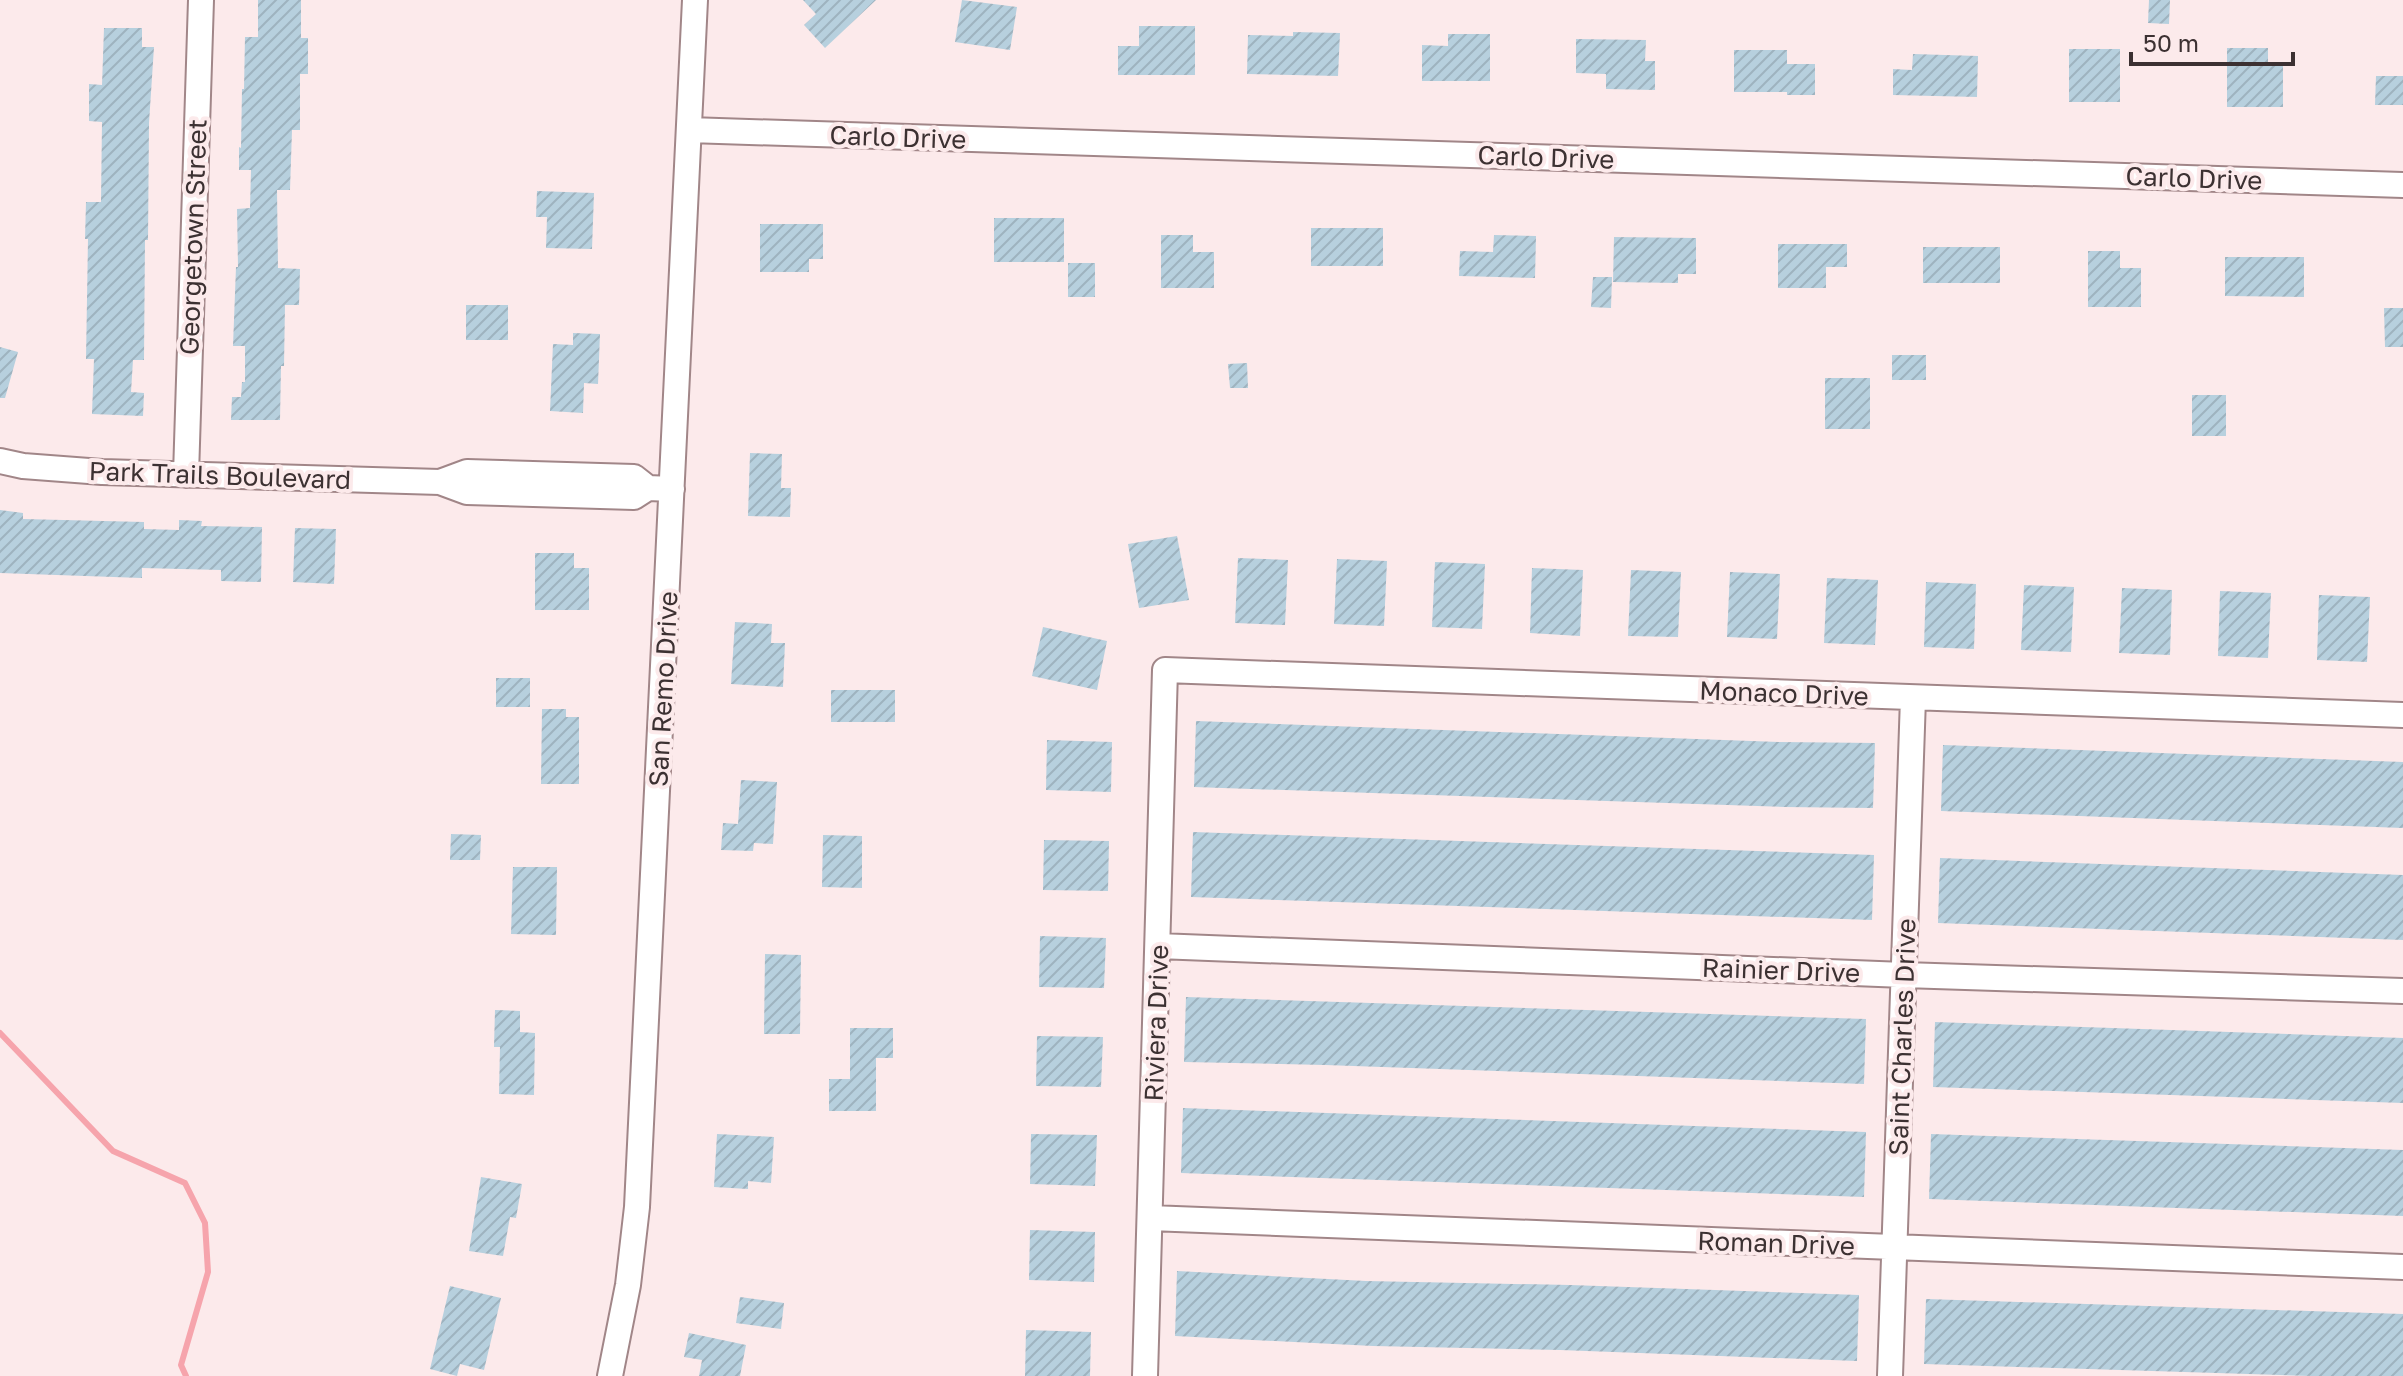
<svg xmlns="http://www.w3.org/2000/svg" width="2403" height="1376" viewBox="0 0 2403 1376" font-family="'Golos Text',sans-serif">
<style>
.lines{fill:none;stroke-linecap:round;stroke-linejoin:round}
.stream{stroke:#f6a4ac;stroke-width:6}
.building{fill:url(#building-hatch)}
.minor-casing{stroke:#a18688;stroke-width:28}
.minor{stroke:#fff;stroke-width:24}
.labels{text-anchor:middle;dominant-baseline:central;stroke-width:8;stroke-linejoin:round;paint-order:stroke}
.street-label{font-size:26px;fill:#3c3132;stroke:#fceaeb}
</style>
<defs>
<pattern id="building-hatch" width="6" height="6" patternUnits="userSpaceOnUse" patternTransform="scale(2)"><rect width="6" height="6" fill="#b7d0de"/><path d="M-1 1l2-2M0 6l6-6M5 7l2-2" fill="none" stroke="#9eb3bf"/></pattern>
</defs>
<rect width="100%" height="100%" fill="#fceaeb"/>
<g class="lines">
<path class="stream" d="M0 1033 113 1151 185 1183 205 1223 208 1272 181 1365 186 1376"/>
</g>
<path class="building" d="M258 0H301V38H308V74H300V130H292L290 190H277L278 268 300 269 299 305H285L284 366H281L280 420H231L232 397H241L242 382H245V346H233L236 267H238L237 209 250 208 251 170H239V147L241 148 242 89H244L245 37H258Z
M803 0H876L825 48 804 25 816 14Z
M962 0 1017 7 1010 50 955 42Z
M2149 0H2170L2169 24 2148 23Z
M1139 26H1195V75H1118V46H1139Z
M104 28H142V47H154L149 123 148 240H145L144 360H133L131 392 144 393 143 416 92 414 94 359H86L88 239H85L86 202H101L102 122 89 121V84L102 85Z
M1293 32 1340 33 1338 76 1247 74 1248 35 1293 36Z
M1448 34H1490V81H1422V45L1448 46Z
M1576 39 1646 40 1645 61H1655V90L1606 89V74L1576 73Z
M2227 48H2268V63H2283V107H2227Z
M2069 49H2120V102H2069Z
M1734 50H1787V64H1815V95H1787V92H1734Z
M1913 54 1978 56 1977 97 1893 95V69L1912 70Z
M2376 76H2403V105H2375Z
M537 191 594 193 592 249 546 248 547 217H536Z
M994 218H1064V262H994Z
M760 224H823V259H809V272H760Z
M1311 228H1383V266H1311Z
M1161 235H1193V252H1214V288H1161Z
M1494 235 1536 236 1535 278 1459 276 1460 251 1493 252Z
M1614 237 1696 238V274H1678V283L1613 282Z
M1778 244H1847V267H1826V288H1778Z
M1923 247H2000V283H1923Z
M2088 251H2120V268H2141V307H2088Z
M2225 257H2304V297L2225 296Z
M1068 263H1095V297H1068Z
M1593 277H1612L1611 308 1591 307Z
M466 305H508V340H466Z
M2384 308H2403V347H2385Z
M573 333 600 334 598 384 584 383 583 413 550 411 553 344 573 345Z
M0 347 18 352 5 398H0Z
M1892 355H1926V380H1892Z
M1247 363 1248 388H1230L1228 364Z
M1825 378H1870V429H1825Z
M2192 395H2226V436H2192Z
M750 453 782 454 781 488H791L790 517 748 516Z
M0 510 23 513V519L144 522V529L179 530V520L202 521 201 526 262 527 261 582 221 581V570L142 568V578L0 573Z
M295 528 336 529 334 584 293 582Z
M1177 536 1189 600 1139 608 1128 544Z
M535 553H574V568H589V610H535Z
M1238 558 1288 560 1285 625 1235 623Z
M1337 559 1387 561 1384 626 1334 624Z
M1435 562 1485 564 1482 629 1432 627Z
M1532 568 1583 570 1580 636 1530 633Z
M1631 570 1681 572 1678 637 1628 636Z
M1730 572 1780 574 1777 639 1727 637Z
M1827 578 1878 580 1875 645 1824 643Z
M1926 582 1976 584 1974 649 1924 647Z
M2024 585 2074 587 2071 652 2021 650Z
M2122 588 2172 590 2170 655 2119 653Z
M2220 591 2271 593 2268 658 2218 656Z
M2319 595 2370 597 2367 662 2317 660Z
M735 622 772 624 771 643H785L783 687 731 684Z
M1043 627 1107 641 1097 690 1032 676Z
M496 678H530V707H496Z
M831 690H895V722H831Z
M542 709H566V717H579V784H541Z
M1196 721 1779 742 1875 743 1873 808 1785 807 1194 787Z
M1047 740 1112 742 1111 792 1046 790Z
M1943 745 2403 762V828L1941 811Z
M741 780 777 782 773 844 754 843 753 851 721 850 723 823 738 824Z
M1193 832 1874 855 1872 920 1191 897Z
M451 834 481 835 480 860H450Z
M823 835 862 836V888L822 887Z
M1044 840 1109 841 1108 891 1043 890Z
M1940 858 2403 875V940L1938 923Z
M513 867H557L556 935 511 934Z
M1040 936 1106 938 1104 988 1039 987Z
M765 954 801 955 800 1034H764Z
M1186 997 1866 1019 1864 1084 1325 1065 1184 1062Z
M495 1010 520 1011V1032L535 1033 534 1095 499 1094 500 1047H494Z
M1935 1022 2403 1038V1103L1933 1087Z
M850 1028H893V1058H876V1111H829V1079H850Z
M1037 1036 1103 1037 1101 1087 1036 1086Z
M1183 1108 1866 1132 1864 1197 1181 1173Z
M717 1134 774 1137 771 1183 748 1181V1189L714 1187Z
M1031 1134 1097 1135 1095 1186 1030 1184Z
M1931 1134 2403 1150V1216L1929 1199Z
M481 1177 522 1184 516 1218 510 1217 503 1256 469 1251Z
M1030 1230 1095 1232 1094 1282 1029 1280Z
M1177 1271 1366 1281 1570 1285 1859 1295 1857 1361 1560 1350 1373 1346 1175 1336Z
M450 1286 501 1298 484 1370 460 1364 457 1376 430 1369Z
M740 1297 784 1303 781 1329 736 1323Z
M1926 1299 2403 1314V1376H2311L1924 1364Z
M1026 1330 1091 1332 1090 1376H1025Z
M689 1333 746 1345 740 1376H699L702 1360 684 1357Z"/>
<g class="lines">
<g class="minor-casing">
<path id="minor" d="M689 130 2403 185
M0 461 23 466 102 472 440 482 467 492 634 497 648 488 672 489
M186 475 201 0
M440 482 467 472 634 477 648 488
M1158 946 1904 975 2403 991
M1150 1218 2403 1267
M610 1376 628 1285 637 1207 695 0
M1145 1376 1165 670 2403 715
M1890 1376 1913 698"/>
</g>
<use href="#minor" class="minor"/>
</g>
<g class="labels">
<g class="street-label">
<text transform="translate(898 137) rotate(2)">Carlo Drive</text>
<text transform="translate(1546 157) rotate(2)">Carlo Drive</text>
<text transform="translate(2194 178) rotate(2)">Carlo Drive</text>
<text transform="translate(193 237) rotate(-88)">Georgetown Street</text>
<text transform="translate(220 475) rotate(2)">Park Trails Boulevard</text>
<text transform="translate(663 689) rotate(-87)">San Remo Drive</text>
<text transform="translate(1784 693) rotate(2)">Monaco Drive</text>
<text transform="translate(1781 970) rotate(2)">Rainier Drive</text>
<text transform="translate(1156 1023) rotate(-88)">Riviera Drive</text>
<text transform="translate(1902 1037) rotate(-88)">Saint Charles Drive</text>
<text transform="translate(1776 1243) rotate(2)">Roman Drive</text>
</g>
</g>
<path d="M2131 52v12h162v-12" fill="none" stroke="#3c3132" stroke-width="4"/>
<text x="2143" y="52" font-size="24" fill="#3c3132" stroke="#fceaeb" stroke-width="6" paint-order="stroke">50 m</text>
</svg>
